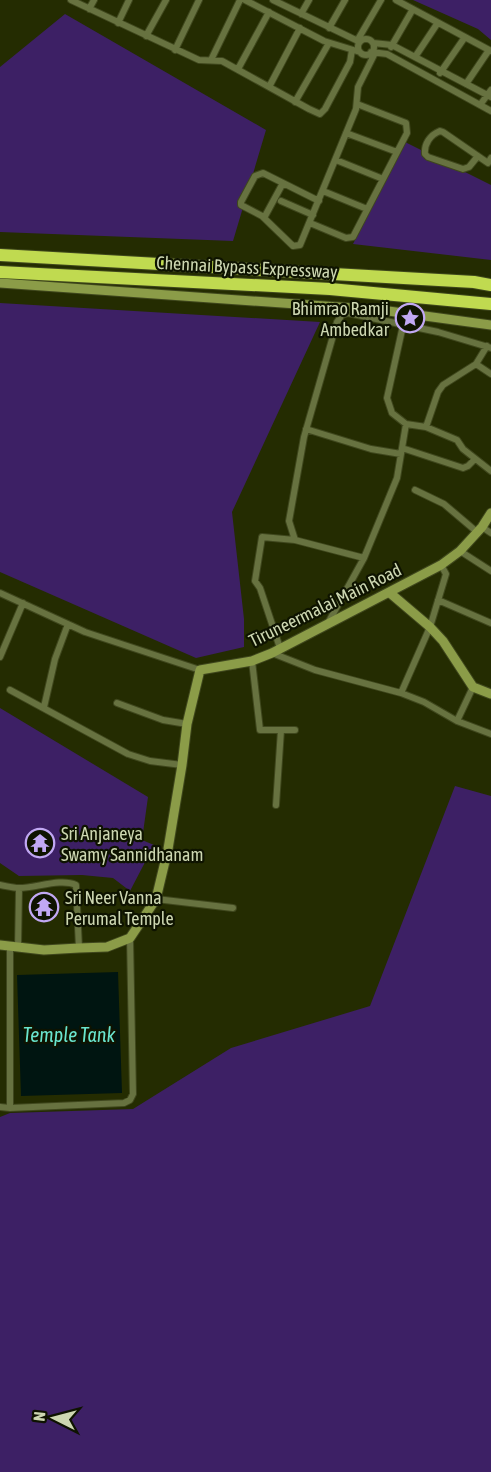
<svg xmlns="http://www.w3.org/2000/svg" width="491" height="1472" viewBox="0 0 491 1472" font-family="'Asap Condensed',sans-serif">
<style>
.green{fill:#3d2065}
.water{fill:#001511}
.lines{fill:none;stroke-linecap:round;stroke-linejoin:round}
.street-casing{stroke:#3f471d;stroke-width:8}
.secondary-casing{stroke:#3f471d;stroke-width:11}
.highway-casing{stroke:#3f471d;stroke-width:14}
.street{stroke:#677240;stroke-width:6}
.secondary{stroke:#8b9c48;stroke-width:9}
.highway{stroke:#c0da50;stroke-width:12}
.labels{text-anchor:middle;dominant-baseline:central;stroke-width:4.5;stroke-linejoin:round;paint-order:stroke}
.street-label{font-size:18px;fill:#cdd7b1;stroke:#0e1300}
.poi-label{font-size:18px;fill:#cdd7b1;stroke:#0e1300;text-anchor:start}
.water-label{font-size:20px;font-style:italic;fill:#69e5ce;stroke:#0e1300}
</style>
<rect width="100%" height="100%" fill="#242c01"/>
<path class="green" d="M413 0H491V40L478 29Z
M65 14 266 130 233 241 0 232V67Z
M405 142 491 185V260L353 244Z
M0 303 320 322 232 512 244 619V647L196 658 0 572Z
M0 708 148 797 142 840 154 845 130 891 113 878 82 875 19 876 0 863Z
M455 786 491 796V1472H0V1117L10 1113 133 1109 231 1048 370 1006Z"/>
<path class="water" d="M118 972 122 1093 21 1096 17 975Z"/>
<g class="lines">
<g class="street-casing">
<path id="street" d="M71 0 199 60 222 61 309 109 320 114 325 109 350 62 352 50
M245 0 324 41 360 52
M273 0 360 42
M396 0 491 51
M89 9 94 0
M301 14 309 0
M118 23 129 0
M329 28 345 0
M146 36 166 0
M358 47a8 8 0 1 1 16 0a8 8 0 1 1-16 0Z
M357 41 381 0
M373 43 392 45 491 97
M391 47 413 9
M175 50 199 0
M371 52 387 54 491 111
M415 57 437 24
M211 60 240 0
M238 69 269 12
M440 73 465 37
M466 84 489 50
M269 87 300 28
M295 102 329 43
M480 105 491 90
M346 133 397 152
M478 156 469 167 463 169 428 157 425 154C424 144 430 135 440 131L443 132 488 163 491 158
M336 160 383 179
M323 191 367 209
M281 201 313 215
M319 201 263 173 255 176 241 202V205L262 216 293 246 300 245 356 109 358 87 375 53
M264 218 283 183
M310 223 346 238 353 237 407 133 406 123 357 104
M404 321 387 398 392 413 406 424 426 427 457 440 463 449 491 471
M476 364 491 374
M426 427 438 392 443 385 476 364 487 346
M306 429 371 449 401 454
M402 448 463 468 468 466 475 459
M415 490 444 504 477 532
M482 527 491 533
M295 540 289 521 304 437 337 322 342 315 348 313 438 332 491 348
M460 551 491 571
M0 593 85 632 200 670
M438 600 491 623
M328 623 364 558 397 478 406 424
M280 648 260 588 255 581 262 537 295 540 364 558
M272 653 315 670 401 693 424 702 457 721 491 734
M0 657 23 603
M252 661 260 730H295
M10 690 128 754 150 761 182 765
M401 693 430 627 446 574 441 565
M117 703 163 720 187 724
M44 707 55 659 68 624
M457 721 473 687
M276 805 281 730
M0 885C6 886 13 888 19 888 36 888 61 878 76 885L79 948
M156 899 233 908
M10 947V1108
M18 948 19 888
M0 1107 10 1108 124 1103 130 1100 133 1094 130 938"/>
</g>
<g class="secondary-casing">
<path id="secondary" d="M0 283 381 310 491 325
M390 593 430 627 443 641 473 687 491 694
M0 945 44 950 79 948 107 947 130 938 156 899 168 849 182 765 187 724 200 670 252 661 272 653 441 565 460 551 482 527 491 513"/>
</g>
<g class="highway-casing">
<path id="highway" d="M0 255 474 282 491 285
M0 272 330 289 491 304"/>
</g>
<use href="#street" class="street"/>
<use href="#secondary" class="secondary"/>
<use href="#highway" class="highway"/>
</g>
<defs>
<g id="sight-ring" transform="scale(1.5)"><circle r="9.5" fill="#0e1300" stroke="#c1a8f3" stroke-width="1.5"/><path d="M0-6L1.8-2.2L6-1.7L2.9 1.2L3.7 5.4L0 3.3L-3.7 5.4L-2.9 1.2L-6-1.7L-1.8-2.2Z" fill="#c1a8f3"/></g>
<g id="temple-ring" transform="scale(1.5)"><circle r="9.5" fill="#0e1300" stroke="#c1a8f3" stroke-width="1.5"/><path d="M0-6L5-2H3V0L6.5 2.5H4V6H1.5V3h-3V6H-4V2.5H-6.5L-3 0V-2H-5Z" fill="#c1a8f3"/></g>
</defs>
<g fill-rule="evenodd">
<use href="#sight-ring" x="410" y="318"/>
<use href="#temple-ring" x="40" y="843"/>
<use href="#temple-ring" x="44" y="907"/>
</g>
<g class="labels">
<g class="street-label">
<text transform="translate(247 267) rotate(3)">Chennai Bypass Expressway</text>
<text transform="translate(325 605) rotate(-26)">Tiruneermalai Main Road</text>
</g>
<g class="poi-label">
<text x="389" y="308" text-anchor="end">Bhimrao Ramji<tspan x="389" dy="21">Ambedkar</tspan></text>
<text x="61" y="833">Sri Anjaneya<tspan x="61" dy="21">Swamy Sannidhanam</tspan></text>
<text x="65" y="897">Sri Neer Vanna<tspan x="65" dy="21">Perumal Temple</tspan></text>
</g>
<g class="water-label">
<text x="69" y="1034">Temple Tank</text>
</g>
</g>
<g transform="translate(54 1418) rotate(276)" stroke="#0e1300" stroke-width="4.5" paint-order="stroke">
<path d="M0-4.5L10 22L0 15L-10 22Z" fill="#cdd7b1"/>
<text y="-9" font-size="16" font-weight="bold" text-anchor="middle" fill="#cdd7b1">N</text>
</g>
</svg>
